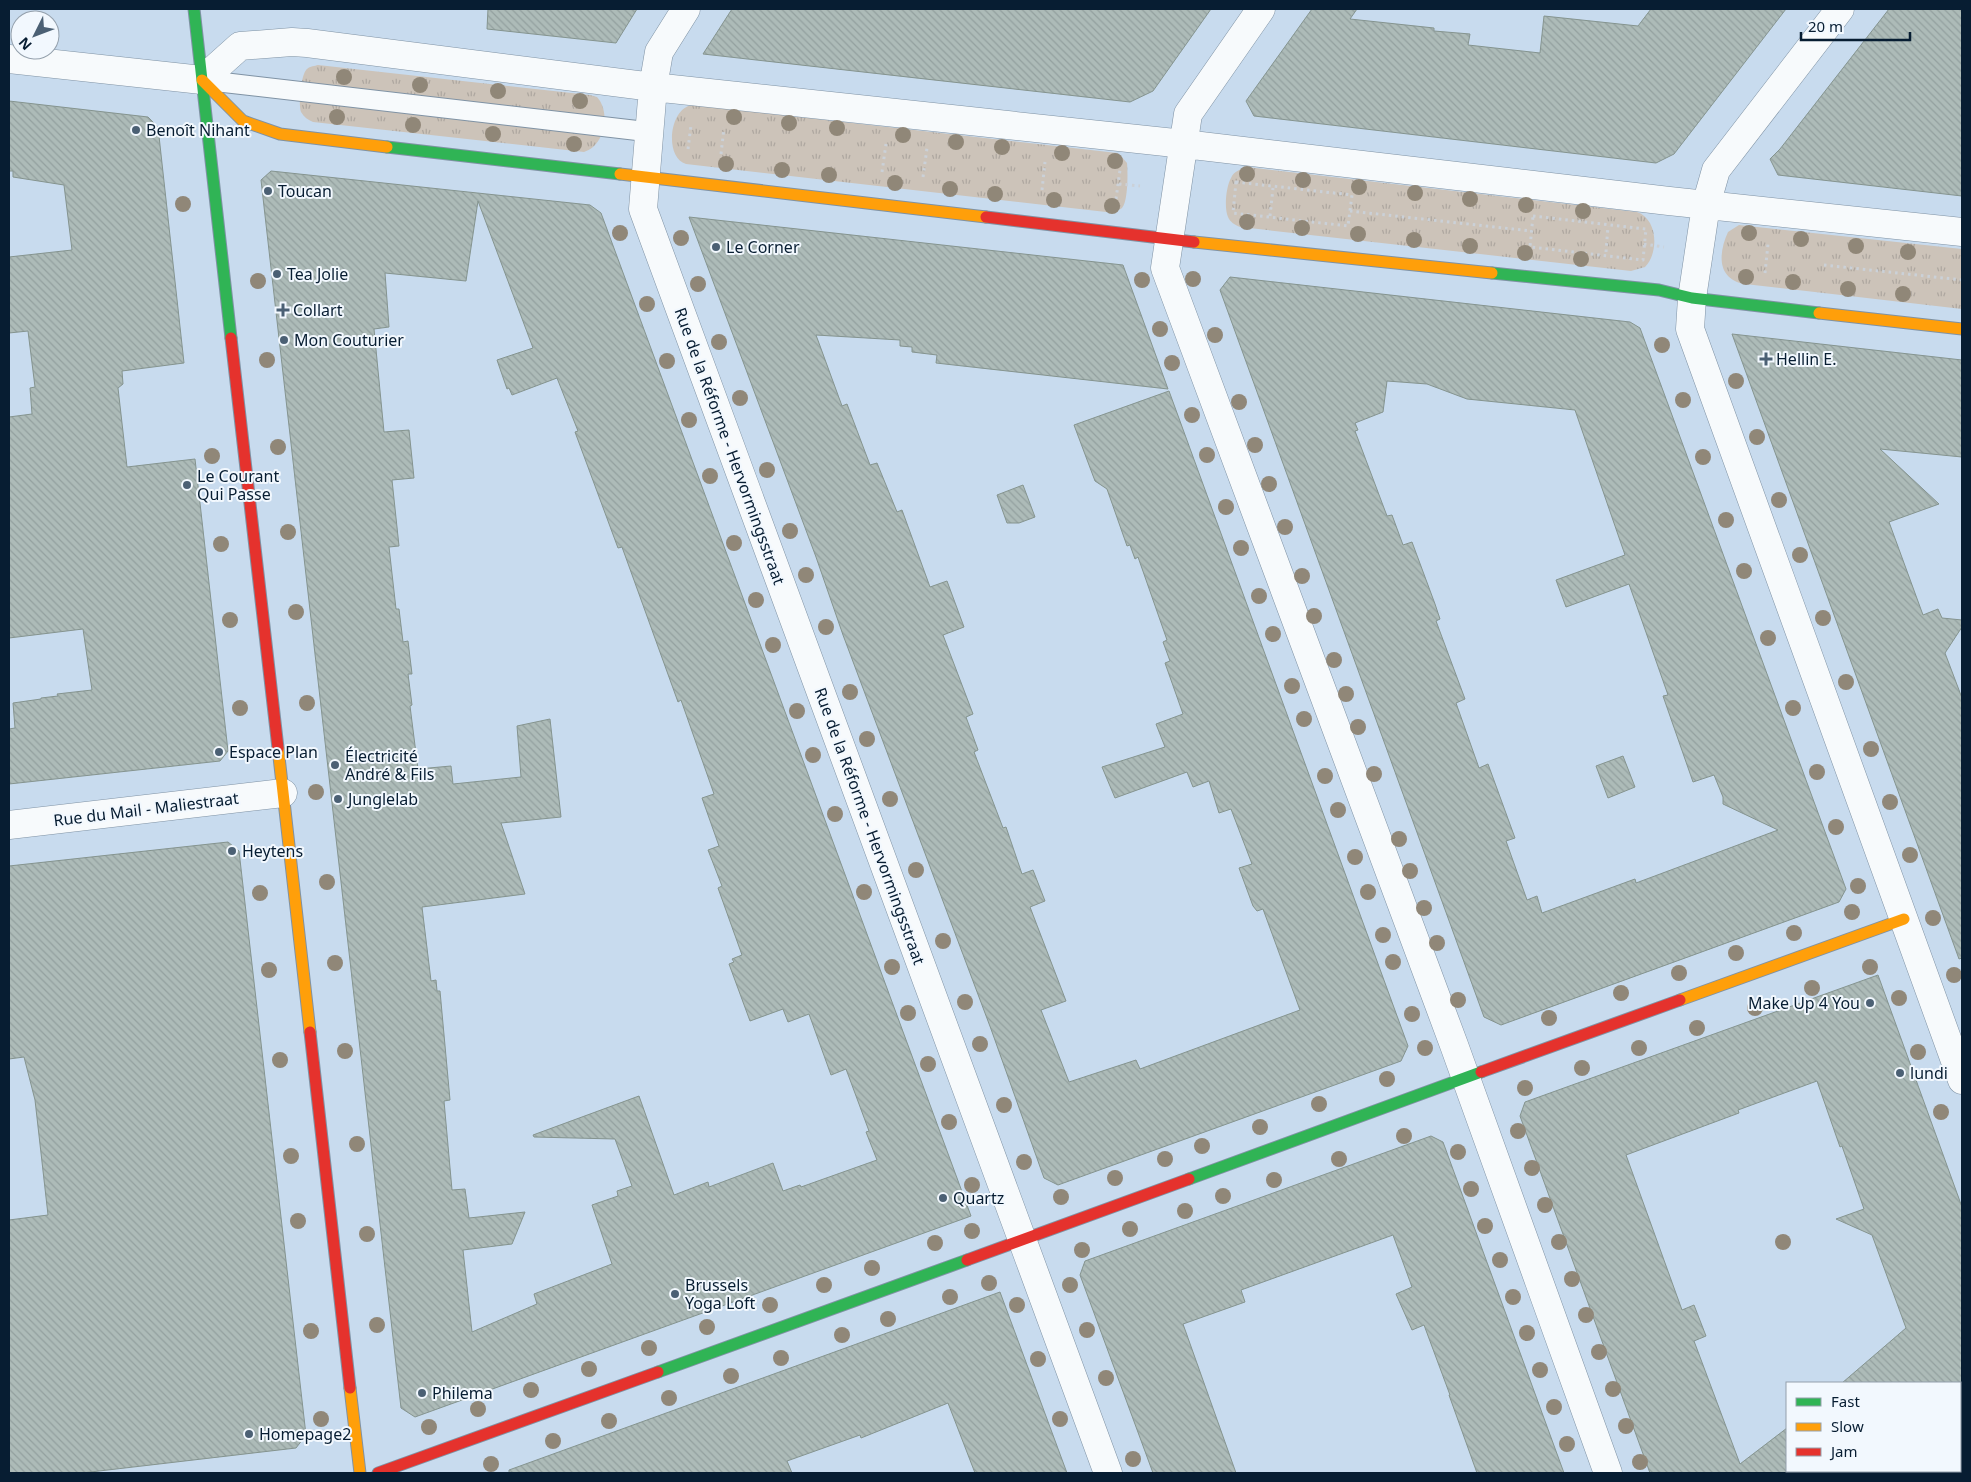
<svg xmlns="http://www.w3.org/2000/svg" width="1971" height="1482" viewBox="0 0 1971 1482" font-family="'Noto Sans',sans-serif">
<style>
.park{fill:url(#park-tufts)}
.building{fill:url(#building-back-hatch);stroke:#85948f;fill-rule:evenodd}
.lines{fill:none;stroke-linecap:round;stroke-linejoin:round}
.lane-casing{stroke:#7f92a4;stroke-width:21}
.street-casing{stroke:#7f92a4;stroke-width:29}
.fast-casing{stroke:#7f92a4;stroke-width:13}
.slow-casing{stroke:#7f92a4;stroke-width:13}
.jam-casing{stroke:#7f92a4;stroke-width:13}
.path{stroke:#cbd1d8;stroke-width:3;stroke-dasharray:2.5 4;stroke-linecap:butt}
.lane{stroke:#f7fafc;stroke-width:19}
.street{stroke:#f7fafc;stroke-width:28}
.fast{stroke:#30b455;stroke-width:11}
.slow{stroke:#ff9f0a;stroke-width:11}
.jam{stroke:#e5322d;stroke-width:11}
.tree{fill:#908778}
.poi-dot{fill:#4b6074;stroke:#f2f8fe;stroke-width:2}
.labels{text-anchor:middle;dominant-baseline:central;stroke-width:4;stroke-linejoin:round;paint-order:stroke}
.poi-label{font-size:16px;fill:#071d32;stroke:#f2f8fe;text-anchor:start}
.street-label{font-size:16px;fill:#071d32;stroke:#f2f8fe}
</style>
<defs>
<pattern id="park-tufts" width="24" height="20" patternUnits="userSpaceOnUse" patternTransform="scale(1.25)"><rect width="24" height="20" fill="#ccc3b9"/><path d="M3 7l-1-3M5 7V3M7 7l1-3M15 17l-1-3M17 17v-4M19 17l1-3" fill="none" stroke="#aea7a0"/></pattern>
<pattern id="building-back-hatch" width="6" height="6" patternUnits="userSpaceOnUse" patternTransform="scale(1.25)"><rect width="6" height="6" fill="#adbbb8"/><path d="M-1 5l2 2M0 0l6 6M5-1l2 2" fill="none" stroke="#93a09f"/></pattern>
</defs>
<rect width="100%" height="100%" fill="#c8dbee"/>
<path class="park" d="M318 65 590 95 597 97C611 112 605 146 584 152L313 122C308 120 304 117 301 112 298 104 301 74 307 69 310 66 315 66 318 65Z
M693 105 1117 153 1120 155 1127 163C1128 172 1128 202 1122 208 1117 212 1111 212 1106 212L686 164C664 158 669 107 693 105Z
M1247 167 1637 212C1658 219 1659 253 1645 267L1631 271 1240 227C1235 225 1230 222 1228 217 1224 208 1226 187 1231 178 1234 171 1241 169 1247 167Z
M1739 225 1962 249V309L1745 284C1717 279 1718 254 1728 232Z"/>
<path class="building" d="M488 9H637L616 43 487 29Z
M732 9H1211L1153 91 1130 102 703 54Z
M1312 9H1357L1350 19 1434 28V31L1470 34 1468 45 1540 53 1544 16 1638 26 1651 9H1786L1674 154 1656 163 1254 116 1246 101Z
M1889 9H1962V196L1778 175 1770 159 1780 149Z
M9 101 148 117 158 127 184 363 122 371 123 384 118 388 127 467 195 459 228 751 220 761 9 784V729L15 728 13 703 41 699V698L58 696 57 694 92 690 83 629 9 638V417L32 414 30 388 35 387 28 331 9 333V257L72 250 64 185 13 177V171H9Z
M271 171 590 205 601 213 971 1216 415 1417 401 1408 267 233 261 180ZM478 201 533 348 497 360 507 389 509 388 512 395 557 378 578 431 575 432 618 548 622 547 678 702 681 700 714 794 702 798 719 846 708 850 722 886 718 888 742 955 732 959 734 962 729 964 750 1021 783 1009 788 1022 809 1014 831 1075 846 1069 869 1131 866 1132 877 1160 801 1187 800 1185 783 1191 773 1163 709 1187 708 1182 674 1195 639 1096 533 1135 534 1137 615 1139 632 1186 617 1191 618 1196 592 1205 612 1264 534 1294 537 1304 472 1332 463 1250 512 1244 525 1212 469 1218 465 1189 452 1190 444 1101 450 1100 440 991H437L436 980 431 981 422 907 525 894 501 823 561 817 550 719 517 726 521 777 453 784 451 766 418 769 410 706 412 705 408 674H412L408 641 403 642 399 609H396L389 547 399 546 392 480 414 478 409 430 384 432 374 329 389 327 385 273 466 281Z
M689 217 1123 265 1168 389 936 363 937 355 912 352V347L900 346V340L816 335 842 406 847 404 870 465 877 463 897 512 902 510 930 587 947 581 964 627 943 635 973 714 966 717 978 750 974 752 1003 828 1006 827 1022 874 1033 870 1045 901 1030 907 1066 1001 1041 1010 1069 1082 1136 1060 1140 1069 1300 1010 1263 909 1257 911 1253 906 1239 868 1252 864 1231 809 1219 813 1209 781 1193 787 1187 772 1115 798 1102 767 1165 747 1156 724 1183 714 1165 663 1170 661 1163 642 1167 640 1138 557 1135 559 1130 545 1127 546 1107 489 1095 481 1074 425 1169 391 1408 1046 1401 1061 1058 1185 1044 1178 991 1029 843 635 816 557Z
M1230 277 1630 322 1640 328 1846 889 1839 902 1501 1025 1484 1017 1220 290ZM1387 381 1427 384 1467 399 1575 410 1625 555 1556 580 1566 607 1629 584 1668 695 1663 696 1693 782 1714 775 1723 797V804L1778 830 1636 883 1635 879 1542 913 1537 896 1527 900 1506 841 1515 838 1488 764 1479 768 1456 703 1465 699 1436 621 1440 619 1435 604 1412 542 1403 545 1392 515 1387 516 1355 431 1358 430 1355 423 1383 412Z
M1732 334 1962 360V457L1880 449 1939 504 1889 522 1923 615 1938 609 1942 618 1962 620V627L1945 653 1962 698V958L1959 959Z
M1023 485 1035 517 1019 523H1007L997 495Z
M1623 756 1635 787 1608 798 1596 766Z
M228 842 239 851 306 1435 296 1448 82 1473H9V1220L48 1215 35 1100 24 1057 9 1059V866Z
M1878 975 1962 1207V1383H1842L1906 1328 1872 1235 1836 1219 1864 1209 1842 1146 1840 1147 1817 1081 1738 1110 1739 1113 1626 1155 1682 1310 1694 1305 1706 1336 1694 1341 1740 1464 1787 1428V1473H1650L1520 1116 1525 1102Z
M1431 1136 1443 1142 1564 1473H1477L1449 1395H1450L1424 1325 1412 1330 1396 1294 1412 1287 1393 1235 1241 1290 1245 1302 1183 1324 1236 1473H1153L1080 1275 1085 1261Z
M1000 1292 1067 1473H975L948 1403 861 1438 860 1435 787 1461 792 1473H509V1470Z"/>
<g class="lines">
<g class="lane-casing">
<path id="lane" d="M202 80 650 132"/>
</g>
<g class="street-casing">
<path id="street" d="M686 9 659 52 653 87 643 209 1108 1473
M1261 9 1188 114 1165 268 1454 1045 1608 1473
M1840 9 1716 170 1706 205 1692 298 1690 329 1962 1080
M9 59 202 80 240 46 292 42 307 43 653 87 1184 144 1669 201 1962 232
M9 825 283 793
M1960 1444 1962 1442
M1928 1473 1930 1471"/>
</g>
<g class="fast-casing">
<path id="fast" d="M194 9 231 338
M387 147 620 174
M1492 273 1659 290 1692 298 1819 313
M1189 1179 1481 1072
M658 1372 967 1260"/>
</g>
<g class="slow-casing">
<path id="slow" d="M202 80 243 121 280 134 387 147
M620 174 986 217
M1194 242 1492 273
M1819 313 1962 329
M278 748 310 1032
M1680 1000 1904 919
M350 1388 360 1473"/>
</g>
<g class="jam-casing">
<path id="jam" d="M986 217 1194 242
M231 338 278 748
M310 1032 350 1388
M1481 1072 1680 1000
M967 1260 1189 1179
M378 1473 658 1372"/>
</g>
<path class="path" d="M688 149 691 125
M721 154 724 128
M882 172 886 144
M923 177 927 148
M1236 182 1352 195 1348 226 1233 213Z
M1119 184 1140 186
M1042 190 1045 162
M1116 199 1120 170
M1350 211 1531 231
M1270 216 1273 188
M1533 216 1646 229 1643 260 1530 247Z
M1644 244 1664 247
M1606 252 1608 226
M1824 265 1962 280
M1765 273 1768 244"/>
<use href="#lane" class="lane"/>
<use href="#street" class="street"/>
<use href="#fast" class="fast"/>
<use href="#slow" class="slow"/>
<use href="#jam" class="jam"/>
</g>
<g class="tree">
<circle cx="344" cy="77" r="8"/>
<circle cx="420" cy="85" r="8"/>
<circle cx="498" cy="91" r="8"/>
<circle cx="580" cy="101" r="8"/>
<circle cx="337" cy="117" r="8"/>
<circle cx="734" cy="117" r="8"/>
<circle cx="789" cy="123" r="8"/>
<circle cx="413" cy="125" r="8"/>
<circle cx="837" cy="128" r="8"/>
<circle cx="493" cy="134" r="8"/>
<circle cx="903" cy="135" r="8"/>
<circle cx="956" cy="142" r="8"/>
<circle cx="574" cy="144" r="8"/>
<circle cx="1002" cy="147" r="8"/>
<circle cx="1062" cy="153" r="8"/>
<circle cx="1115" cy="161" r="8"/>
<circle cx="726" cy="164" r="8"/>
<circle cx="782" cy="170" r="8"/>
<circle cx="1247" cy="174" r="8"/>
<circle cx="829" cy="175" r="8"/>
<circle cx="1303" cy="180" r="8"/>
<circle cx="895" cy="183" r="8"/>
<circle cx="1359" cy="187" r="8"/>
<circle cx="950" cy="189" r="8"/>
<circle cx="1415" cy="193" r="8"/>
<circle cx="995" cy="194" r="8"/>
<circle cx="1470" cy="199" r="8"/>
<circle cx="1054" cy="200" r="8"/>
<circle cx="183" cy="204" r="8"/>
<circle cx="1526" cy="205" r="8"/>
<circle cx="1112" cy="206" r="8"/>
<circle cx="1583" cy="211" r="8"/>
<circle cx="1247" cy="222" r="8"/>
<circle cx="1302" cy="228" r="8"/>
<circle cx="620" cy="233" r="8"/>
<circle cx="1749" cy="233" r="8"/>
<circle cx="1358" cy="234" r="8"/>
<circle cx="681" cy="238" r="8"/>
<circle cx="1801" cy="239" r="8"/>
<circle cx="1414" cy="240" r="8"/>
<circle cx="1470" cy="246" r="8"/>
<circle cx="1856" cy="246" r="8"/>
<circle cx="1908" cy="252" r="8"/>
<circle cx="1525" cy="253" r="8"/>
<circle cx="1581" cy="259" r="8"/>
<circle cx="1746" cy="277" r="8"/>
<circle cx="1193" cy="279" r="8"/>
<circle cx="1142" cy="280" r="8"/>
<circle cx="258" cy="281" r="8"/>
<circle cx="1793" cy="282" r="8"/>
<circle cx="698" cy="284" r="8"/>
<circle cx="1848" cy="289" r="8"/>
<circle cx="1903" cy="294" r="8"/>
<circle cx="647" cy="304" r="8"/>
<circle cx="1160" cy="329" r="8"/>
<circle cx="1215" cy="335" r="8"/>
<circle cx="719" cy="342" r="8"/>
<circle cx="1662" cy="345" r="8"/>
<circle cx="267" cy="360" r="8"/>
<circle cx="667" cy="361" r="8"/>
<circle cx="1172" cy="363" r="8"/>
<circle cx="1736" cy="381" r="8"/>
<circle cx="740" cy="398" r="8"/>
<circle cx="1683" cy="400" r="8"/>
<circle cx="1239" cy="402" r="8"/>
<circle cx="1192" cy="415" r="8"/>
<circle cx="689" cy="420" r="8"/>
<circle cx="1757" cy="437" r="8"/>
<circle cx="1255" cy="445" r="8"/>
<circle cx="278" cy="447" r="8"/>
<circle cx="1207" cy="455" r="8"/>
<circle cx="212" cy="456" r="8"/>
<circle cx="1703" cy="457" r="8"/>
<circle cx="767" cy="470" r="8"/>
<circle cx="710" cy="476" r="8"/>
<circle cx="1269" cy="484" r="8"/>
<circle cx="1779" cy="500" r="8"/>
<circle cx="1226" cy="507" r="8"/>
<circle cx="1726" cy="520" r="8"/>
<circle cx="1285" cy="527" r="8"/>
<circle cx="790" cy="531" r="8"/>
<circle cx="288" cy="532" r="8"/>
<circle cx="734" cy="543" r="8"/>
<circle cx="221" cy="544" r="8"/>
<circle cx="1241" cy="548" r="8"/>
<circle cx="1800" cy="555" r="8"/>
<circle cx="1744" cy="571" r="8"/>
<circle cx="806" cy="575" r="8"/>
<circle cx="1302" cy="576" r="8"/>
<circle cx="1259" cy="596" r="8"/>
<circle cx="756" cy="600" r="8"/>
<circle cx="296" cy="612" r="8"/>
<circle cx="1314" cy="616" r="8"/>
<circle cx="1823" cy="618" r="8"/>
<circle cx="230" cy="620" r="8"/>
<circle cx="826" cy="627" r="8"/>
<circle cx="1273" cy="634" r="8"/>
<circle cx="1768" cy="638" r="8"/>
<circle cx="773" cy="645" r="8"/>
<circle cx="1334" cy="660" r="8"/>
<circle cx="1846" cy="682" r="8"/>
<circle cx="1292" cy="686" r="8"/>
<circle cx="850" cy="692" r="8"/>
<circle cx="1346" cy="694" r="8"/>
<circle cx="307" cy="703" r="8"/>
<circle cx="240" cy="708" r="8"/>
<circle cx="1793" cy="708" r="8"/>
<circle cx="797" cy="711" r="8"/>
<circle cx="1304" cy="719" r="8"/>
<circle cx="1358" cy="727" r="8"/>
<circle cx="867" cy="739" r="8"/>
<circle cx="1871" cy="749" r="8"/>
<circle cx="813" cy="755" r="8"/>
<circle cx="1817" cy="772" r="8"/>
<circle cx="1374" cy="774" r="8"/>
<circle cx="1325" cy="776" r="8"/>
<circle cx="316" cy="792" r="8"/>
<circle cx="890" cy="799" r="8"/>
<circle cx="1890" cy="802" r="8"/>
<circle cx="1338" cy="810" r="8"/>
<circle cx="835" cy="814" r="8"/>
<circle cx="1836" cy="827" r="8"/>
<circle cx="1399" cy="839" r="8"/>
<circle cx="1910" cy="855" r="8"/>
<circle cx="1355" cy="857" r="8"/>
<circle cx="916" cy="870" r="8"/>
<circle cx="1410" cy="871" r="8"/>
<circle cx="327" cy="882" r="8"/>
<circle cx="1858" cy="886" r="8"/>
<circle cx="864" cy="892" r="8"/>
<circle cx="1368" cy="892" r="8"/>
<circle cx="260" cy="893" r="8"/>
<circle cx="1424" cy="908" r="8"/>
<circle cx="1852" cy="912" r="8"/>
<circle cx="1933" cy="918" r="8"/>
<circle cx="1794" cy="933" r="8"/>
<circle cx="1383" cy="935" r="8"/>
<circle cx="943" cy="941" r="8"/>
<circle cx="1437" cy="943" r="8"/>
<circle cx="1736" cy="953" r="8"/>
<circle cx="1393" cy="962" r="8"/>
<circle cx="335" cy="963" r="8"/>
<circle cx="892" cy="967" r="8"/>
<circle cx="1870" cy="967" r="8"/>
<circle cx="269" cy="970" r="8"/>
<circle cx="1679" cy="973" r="8"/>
<circle cx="1954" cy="975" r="8"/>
<circle cx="1812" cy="988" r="8"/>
<circle cx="1621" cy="993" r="8"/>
<circle cx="1899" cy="998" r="8"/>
<circle cx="1458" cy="1000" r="8"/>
<circle cx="965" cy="1002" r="8"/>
<circle cx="1755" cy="1008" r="8"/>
<circle cx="908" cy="1013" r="8"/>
<circle cx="1412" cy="1014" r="8"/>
<circle cx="1549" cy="1018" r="8"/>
<circle cx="1697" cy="1028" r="8"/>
<circle cx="980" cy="1044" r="8"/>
<circle cx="1425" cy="1048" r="8"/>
<circle cx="1639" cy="1048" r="8"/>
<circle cx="345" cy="1051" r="8"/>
<circle cx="1918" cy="1052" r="8"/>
<circle cx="280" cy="1060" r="8"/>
<circle cx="928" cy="1064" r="8"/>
<circle cx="1582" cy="1068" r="8"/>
<circle cx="1387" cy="1079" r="8"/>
<circle cx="1525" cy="1088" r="8"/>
<circle cx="1319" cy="1104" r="8"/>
<circle cx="1004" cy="1105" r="8"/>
<circle cx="1941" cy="1112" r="8"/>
<circle cx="949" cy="1122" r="8"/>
<circle cx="1260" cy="1127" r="8"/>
<circle cx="1518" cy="1131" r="8"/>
<circle cx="1404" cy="1136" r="8"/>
<circle cx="357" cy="1144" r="8"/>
<circle cx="1202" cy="1146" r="8"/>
<circle cx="1458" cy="1152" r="8"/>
<circle cx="291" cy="1156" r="8"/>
<circle cx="1165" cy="1159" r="8"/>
<circle cx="1339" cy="1159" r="8"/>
<circle cx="1024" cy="1162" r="8"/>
<circle cx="1532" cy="1168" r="8"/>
<circle cx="1115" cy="1178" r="8"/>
<circle cx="1274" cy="1180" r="8"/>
<circle cx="972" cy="1185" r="8"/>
<circle cx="1471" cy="1189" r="8"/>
<circle cx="1223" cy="1196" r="8"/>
<circle cx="1061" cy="1197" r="8"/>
<circle cx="1545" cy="1205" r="8"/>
<circle cx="1185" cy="1211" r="8"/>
<circle cx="298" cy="1221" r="8"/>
<circle cx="1485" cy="1226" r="8"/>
<circle cx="1130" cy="1229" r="8"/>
<circle cx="972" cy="1231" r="8"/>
<circle cx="367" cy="1234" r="8"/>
<circle cx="1559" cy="1242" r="8"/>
<circle cx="1783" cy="1242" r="8"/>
<circle cx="935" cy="1243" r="8"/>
<circle cx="1082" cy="1250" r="8"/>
<circle cx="1500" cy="1260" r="8"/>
<circle cx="872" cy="1268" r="8"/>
<circle cx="1572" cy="1279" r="8"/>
<circle cx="989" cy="1283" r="8"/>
<circle cx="824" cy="1285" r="8"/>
<circle cx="1070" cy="1285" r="8"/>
<circle cx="950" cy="1297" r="8"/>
<circle cx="1513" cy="1297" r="8"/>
<circle cx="770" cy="1305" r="8"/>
<circle cx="1017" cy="1305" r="8"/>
<circle cx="1586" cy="1315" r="8"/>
<circle cx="888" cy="1319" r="8"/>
<circle cx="377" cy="1325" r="8"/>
<circle cx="707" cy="1327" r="8"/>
<circle cx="1087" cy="1330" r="8"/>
<circle cx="311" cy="1331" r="8"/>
<circle cx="1527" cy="1333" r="8"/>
<circle cx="842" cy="1335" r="8"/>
<circle cx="649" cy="1348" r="8"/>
<circle cx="1599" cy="1352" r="8"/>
<circle cx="781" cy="1358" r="8"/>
<circle cx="1038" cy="1359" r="8"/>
<circle cx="589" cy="1369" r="8"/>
<circle cx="1540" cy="1370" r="8"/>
<circle cx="731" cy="1376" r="8"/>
<circle cx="1106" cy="1378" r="8"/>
<circle cx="1613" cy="1389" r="8"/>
<circle cx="531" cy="1390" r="8"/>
<circle cx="669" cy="1398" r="8"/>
<circle cx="1554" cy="1407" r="8"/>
<circle cx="478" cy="1409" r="8"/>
<circle cx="321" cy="1419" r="8"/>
<circle cx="1060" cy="1419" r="8"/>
<circle cx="609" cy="1421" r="8"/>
<circle cx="1626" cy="1426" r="8"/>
<circle cx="429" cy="1427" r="8"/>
<circle cx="553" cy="1441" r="8"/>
<circle cx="1567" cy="1444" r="8"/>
<circle cx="1133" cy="1459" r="8"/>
<circle cx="1640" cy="1462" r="8"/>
<circle cx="491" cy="1464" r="8"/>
</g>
<g class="poi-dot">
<circle cx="136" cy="130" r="5"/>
<circle cx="268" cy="191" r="5"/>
<circle cx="716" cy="247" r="5"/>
<circle cx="277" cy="274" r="5"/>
<path d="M280.5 302.5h5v5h5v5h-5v5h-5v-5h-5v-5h5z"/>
<circle cx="284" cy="340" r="5"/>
<path d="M1763.5 351.5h5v5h5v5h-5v5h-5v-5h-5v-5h5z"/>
<circle cx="187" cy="485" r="5"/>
<circle cx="219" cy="752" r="5"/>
<circle cx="335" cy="765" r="5"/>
<circle cx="338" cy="799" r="5"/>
<circle cx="232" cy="851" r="5"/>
<circle cx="1870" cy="1003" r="5"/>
<circle cx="1900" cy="1073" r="5"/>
<circle cx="943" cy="1198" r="5"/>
<circle cx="675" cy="1294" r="5"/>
<circle cx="422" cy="1393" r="5"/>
<circle cx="249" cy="1434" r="5"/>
</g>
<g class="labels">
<g class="poi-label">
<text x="146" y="130">Benoît Nihant</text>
<text x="278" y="191">Toucan</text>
<text x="726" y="247">Le Corner</text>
<text x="287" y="274">Tea Jolie</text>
<text x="293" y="310">Collart</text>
<text x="294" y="340">Mon Couturier</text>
<text x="1776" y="359">Hellin E.</text>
<text x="197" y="476">Le Courant<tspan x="197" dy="18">Qui Passe</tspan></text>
<text x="229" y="752">Espace Plan</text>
<text x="345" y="756">Électricité<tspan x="345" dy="18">André &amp; Fils</tspan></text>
<text x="348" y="799">Junglelab</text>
<text x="242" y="851">Heytens</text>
<text x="1860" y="1003" text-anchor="end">Make Up 4 You</text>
<text x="1910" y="1073">lundi</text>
<text x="953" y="1198">Quartz</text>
<text x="685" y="1285">Brussels<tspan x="685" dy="18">Yoga Loft</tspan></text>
<text x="432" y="1393">Philema</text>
<text x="259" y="1434">Homepage2</text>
</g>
<g class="street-label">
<text transform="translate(730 446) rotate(70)">Rue de la Réforme - Hervormingsstraat</text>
<text transform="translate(146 809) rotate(-7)">Rue du Mail - Maliestraat</text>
<text transform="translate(870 826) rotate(70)">Rue de la Réforme - Hervormingsstraat</text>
</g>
</g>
<rect width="1971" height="1482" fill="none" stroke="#071d32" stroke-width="20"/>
<rect x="1786" y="1382" width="175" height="90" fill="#f2f8fe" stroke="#94a0ac"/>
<rect x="1796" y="1398" width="25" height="8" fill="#30b455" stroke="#94a0ac"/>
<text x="1831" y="1407" font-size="15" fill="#071d32">Fast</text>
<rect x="1796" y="1423" width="25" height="8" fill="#ff9f0a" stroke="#94a0ac"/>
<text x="1831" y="1432" font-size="15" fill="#071d32">Slow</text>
<rect x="1796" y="1448" width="25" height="8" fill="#e5322d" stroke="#94a0ac"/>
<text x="1831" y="1457" font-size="15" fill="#071d32">Jam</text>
<g transform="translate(35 35) rotate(228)"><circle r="24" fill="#f2f8fe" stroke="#94a0ac"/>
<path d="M0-4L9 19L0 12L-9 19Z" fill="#4b6074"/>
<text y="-8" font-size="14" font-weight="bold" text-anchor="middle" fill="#071d32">N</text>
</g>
<path d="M1801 32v8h109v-8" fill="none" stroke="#071d32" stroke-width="2.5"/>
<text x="1808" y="32" font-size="15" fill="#071d32" stroke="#f2f8fe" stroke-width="4" paint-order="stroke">20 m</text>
</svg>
